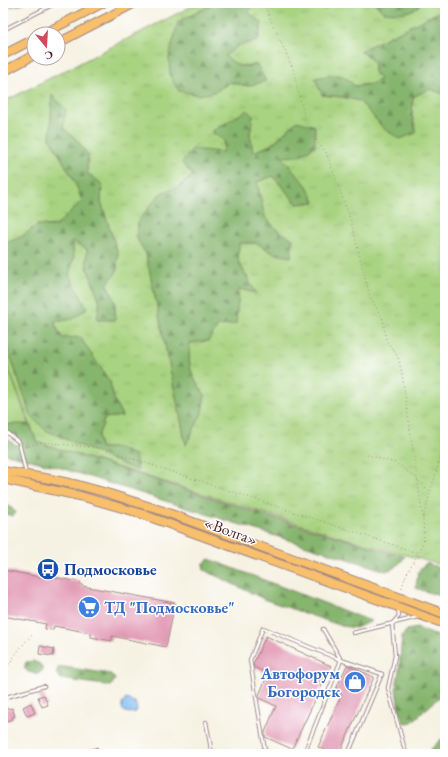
<svg xmlns="http://www.w3.org/2000/svg" width="448" height="757" viewBox="0 0 448 757" font-family="'EB Garamond',serif">
<style>
.grass{fill:url(#grass-tufts);stroke:#797956;fill-rule:evenodd}
.forest{fill:url(#forest-firs);stroke:#686a4c}
.green{fill:#a8d380;stroke:#797956}
.water{fill:url(#water-ripples);stroke:#646d8e}
.building{fill:#df90ad}
.lines{fill:none;stroke-linecap:round;stroke-linejoin:round}
.service-casing{stroke:#a08887;stroke-width:4.5}
.trunk-casing{stroke:#a08887;stroke-width:10}
.path{stroke:#a08887;stroke-width:1;stroke-dasharray:1 3;stroke-linecap:butt}
.service{stroke:#fff;stroke-width:2.5}
.trunk{stroke:#f8bf6c;stroke-width:8}
.labels{text-anchor:middle;dominant-baseline:central;stroke-width:3;stroke-linejoin:round;paint-order:stroke}
.street-label{font-size:16px;fill:#4a1f2b;stroke:#fff}
.transit-label{font-size:16px;font-weight:bold;fill:#164399;stroke:#fff;text-anchor:start}
.shop-label{font-size:16px;font-weight:bold;fill:#366cbe;stroke:#fff;text-anchor:start}
</style>
<defs>
<pattern id="grass-tufts" width="24" height="20" patternUnits="userSpaceOnUse"><rect width="24" height="20" fill="#a8d380"/><path d="M3 7l-1-3M5 7V3M7 7l1-3M15 17l-1-3M17 17v-4M19 17l1-3" fill="none" stroke="#92b56f"/></pattern>
<pattern id="forest-firs" width="22" height="20" patternUnits="userSpaceOnUse"><rect width="22" height="20" fill="#86b56e"/><path d="M5 1l3.5 6h-7zM16 11l3.5 6h-7z" fill="#70935b"/></pattern>
<pattern id="water-ripples" width="26" height="14" patternUnits="userSpaceOnUse"><rect width="26" height="14" fill="#7fbbf1"/><path d="M2 4q2-2 4 0t4 0M15 11q2-2 4 0t4 0" fill="none" stroke="#6fa0cf"/></pattern>
</defs>
<rect width="100%" height="100%" fill="#fff"/>
<filter id="ink" filterUnits="userSpaceOnUse"><feTurbulence type="fractalNoise" baseFrequency=".025" numOctaves="2"/><feDisplacementMap in="SourceGraphic" scale="8" xChannelSelector="R" yChannelSelector="G"/><feConvolveMatrix kernelMatrix="1 2 1 2 8 2 1 2 1" color-interpolation-filters="sRGB"/></filter>
<filter id="wash" filterUnits="userSpaceOnUse"><feTurbulence type="fractalNoise" baseFrequency=".012" numOctaves="4" result="noise"/><feDisplacementMap in="SourceGraphic" scale="16" xChannelSelector="R" yChannelSelector="G"/><feGaussianBlur stdDeviation="0.9" result="paint"/><feColorMatrix in="noise" values="0 0 0 0 0 0 0 0 0 0 0 0 0 0 0 0 0 1.4 0 .05"/><feComposite in="paint" operator="in"/></filter>
<g filter="url(#wash)">
<rect width="100%" height="100%" fill="#f6f2e3"/>
<path class="grass" d="M198 3H215L178 22 215 92 230 82 248 86 257 65 239 66 224 56 239 45 258 40 248 12 255 3H316L325 10 329 3H375L383 12 418 7 421 3H445V9L360 51 368 56 374 63V72L380 79 372 84 354 86 348 79 322 95 342 97 360 101 384 129 416 133 412 115V97L429 89 445 94V566L341 537 37 442 3 354V335L31 416 45 430 138 470 118 448H100L98 436 105 418 122 416 114 400 110 382 62 338 54 322 73 319 87 308 69 275 74 258 72 240 87 249V267L100 302 97 320H115V302L107 284 117 271 118 254 101 202 102 184 87 173 88 155 77 140 63 128 50 138 76 184 82 201 56 226 37 225 21 237 3 244V102ZM253 116 250 134 253 152 269 146 297 122 281 157 307 186 315 202 297 204 273 176 256 182 265 217 277 230 293 239 273 253 257 243H239L238 261 256 293 239 289 218 326 208 341 190 343C188 369 190 374 205 395L186 444 146 254 161 193 178 187 223 152 225 140 212 132Z"/>
<path class="forest" d="M3 3H25L24 4 3 8Z
M215 3H255L248 12 262 23 258 41 239 45 225 56 239 66 257 65 266 81 248 86 230 82 215 92 198 95 179 91 170 76 169 57 178 22Z
M375 3H421C413 15 395 13 383 12Z
M445 9V94L429 89 413 97 412 115 416 133 400 139 384 129 360 101 342 97 322 95 315 78C334 75 341 70 354 86L372 84 380 79 374 72V63L368 56 360 51Z
M52 95 66 110 63 128 77 140 88 155 87 173 102 184 101 202 118 254 117 271 107 284 115 302V320H97L100 302 87 267V249L72 241 74 258 69 275 87 308 73 319 54 322 62 338 80 337 110 382 114 400 122 416 105 418 98 436 100 448H118L135 455 138 471 45 430 31 416 3 335V244L21 237 37 225 56 226 82 201 76 184 50 138Z
M247 110 253 116 250 134 253 152 270 146 297 121 315 126V146L299 156 282 157 307 186 315 202 297 204 273 176 257 182 265 217 277 230 293 239 291 257 273 253 257 243H239L238 261 256 293 239 289 236 324 218 326 208 341 190 343C188 368 190 375 205 395L202 413 186 445 146 254 137 239 138 221 161 193 178 187 193 176 182 163 192 149 223 152 224 140 211 132Z
M3 424H29L37 442 271 517 405 557 396 567 386 571 55 466 3 453V435L15 445 23 443 3 428Z
M3 503 13 509 16 513 13 516 3 513Z
M209 559 371 621 356 628 342 626 266 600 204 570 203 564Z
M426 563 445 570V598L416 588 418 572Z
M417 628 445 639V692L412 722 407 723 403 722 398 705 396 687 399 671 402 636 407 630Z
M33 661 40 664 43 670 38 674 28 672 24 668 26 662Z
M64 667 111 674 115 679 111 686 61 679 56 674 58 668Z
M445 737V754H426L439 741Z"/>
<path class="green" d="M3 354 29 424H3Z"/>
<path class="water" d="M126 699 135 702 137 709 136 712C130 713 126 714 122 709V704Z"/>
<g id="blocks">
<path class="building" d="M3 570 50 579 53 577 80 582 82 586 175 603 166 647 112 636V641L91 637V633L54 626 53 630 45 629 46 624 3 616Z
M266 636 331 666 292 749 265 737V732L276 706 259 698V695L268 674 254 667 253 664Z
M40 646 54 649 53 656 39 654Z
M347 665 374 677 339 754H333L318 747 342 694 335 691Z
M44 695 48 705 42 707 38 697Z
M31 703 35 713 27 716 23 707Z
M8 708 9 709 12 708 15 716 12 717 13 719 3 722V709Z
M97 747 100 754H82Z"/>
</g>
</g>
<g filter="url(#ink)">
<use href="#blocks" fill-opacity="0" stroke="#a08887" stroke-width="1"/>
<g class="lines">
<g class="service-casing">
<path id="service" d="M3 30 56 3
M3 430 19 442 26 474
M392 624 395 656 388 688 406 754
M392 624 399 616 398 609
M323 629 341 660
M353 633 418 617
M3 698 44 686
M206 722 212 754
M126 753V754
M274 754 265 751 250 660 263 628 341 660
M311 754 305 751 341 660 382 674 348 754"/>
</g>
<g class="trunk-casing">
<path id="trunk" d="M43 34 103 3
M58 43 135 3
M3 55 34 39
M3 72 34 55
M3 471 50 479 78 485 107 493 160 510 445 614
M3 479 84 497 136 512 445 624"/>
</g>
<path class="path" d="M265 7 293 69 308 132 326 152 351 221 370 297 383 319 386 340 398 357 402 374 423 519 424 540 418 554 406 575 401 590
M25 447 42 442 100 448 418 553
M367 455 396 463 416 478 430 492
M423 518 445 441
M3 675C11 660 20 647 32 635"/>
<use href="#service" class="service"/>
<use href="#trunk" class="trunk"/>
</g>
</g>
<defs>
<g id="bus-disc" transform="scale(1.15)"><circle r="9.5" fill="#1a4fb4" stroke="#fff"/><path d="M-5-6H5V4H4V6H2V4H-2V6H-4V4H-5ZM-3.5-4V0h7V-4ZM-3.5 1.2v1.5H-2V1.2ZM2 1.2v1.5H3.5V1.2Z" fill="#fff"/></g>
<g id="supermarket-disc" transform="scale(1.15)"><circle r="9.5" fill="#3f7fe0" stroke="#fff"/><path d="M-6-5.5h2.5l.6 2H6L4.5 2H-2.5L-4.4-4H-6ZM-1.5 3.2a1.3 1.3 0 1 0 .1 0ZM3 3.2a1.3 1.3 0 1 0 .1 0Z" fill="#fff"/></g>
<g id="shop-disc" transform="scale(1.15)"><circle r="9.5" fill="#3f7fe0" stroke="#fff"/><path d="M-5-2.5h2.3a2.7 3.5 0 0 1 5.4 0H5L5.5 6h-11ZM-1.5-2.5h3a1.5 2.3 0 0 0-3 0Z" fill="#fff"/></g>
</defs>
<g fill-rule="evenodd">
<use href="#bus-disc" x="48" y="569"/>
<use href="#supermarket-disc" x="89" y="607"/>
<use href="#shop-disc" x="355" y="682"/>
</g>
<g class="labels">
<g class="street-label">
<text transform="translate(231 531) rotate(20)">«Волга»</text>
</g>
<g class="transit-label">
<text x="64" y="569">Подмосковье</text>
</g>
<g class="shop-label">
<text x="104" y="607">ТД "Подмосковье"</text>
<text x="340" y="673" text-anchor="end">Автофорум<tspan x="340" dy="18">Богородск</tspan></text>
</g>
</g>
<rect width="448" height="757" fill="none" stroke="#fff" stroke-width="16"/>
<g transform="translate(46 46) rotate(162)"><circle r="19" fill="#ffffff" stroke="#b7a5aa"/>
<path d="M0-3L7 15L0 10L-7 15Z" fill="#d1495b"/>
<text y="-6" font-size="11" font-weight="bold" text-anchor="middle" fill="#4a1f2b">С</text>
</g>
</svg>
